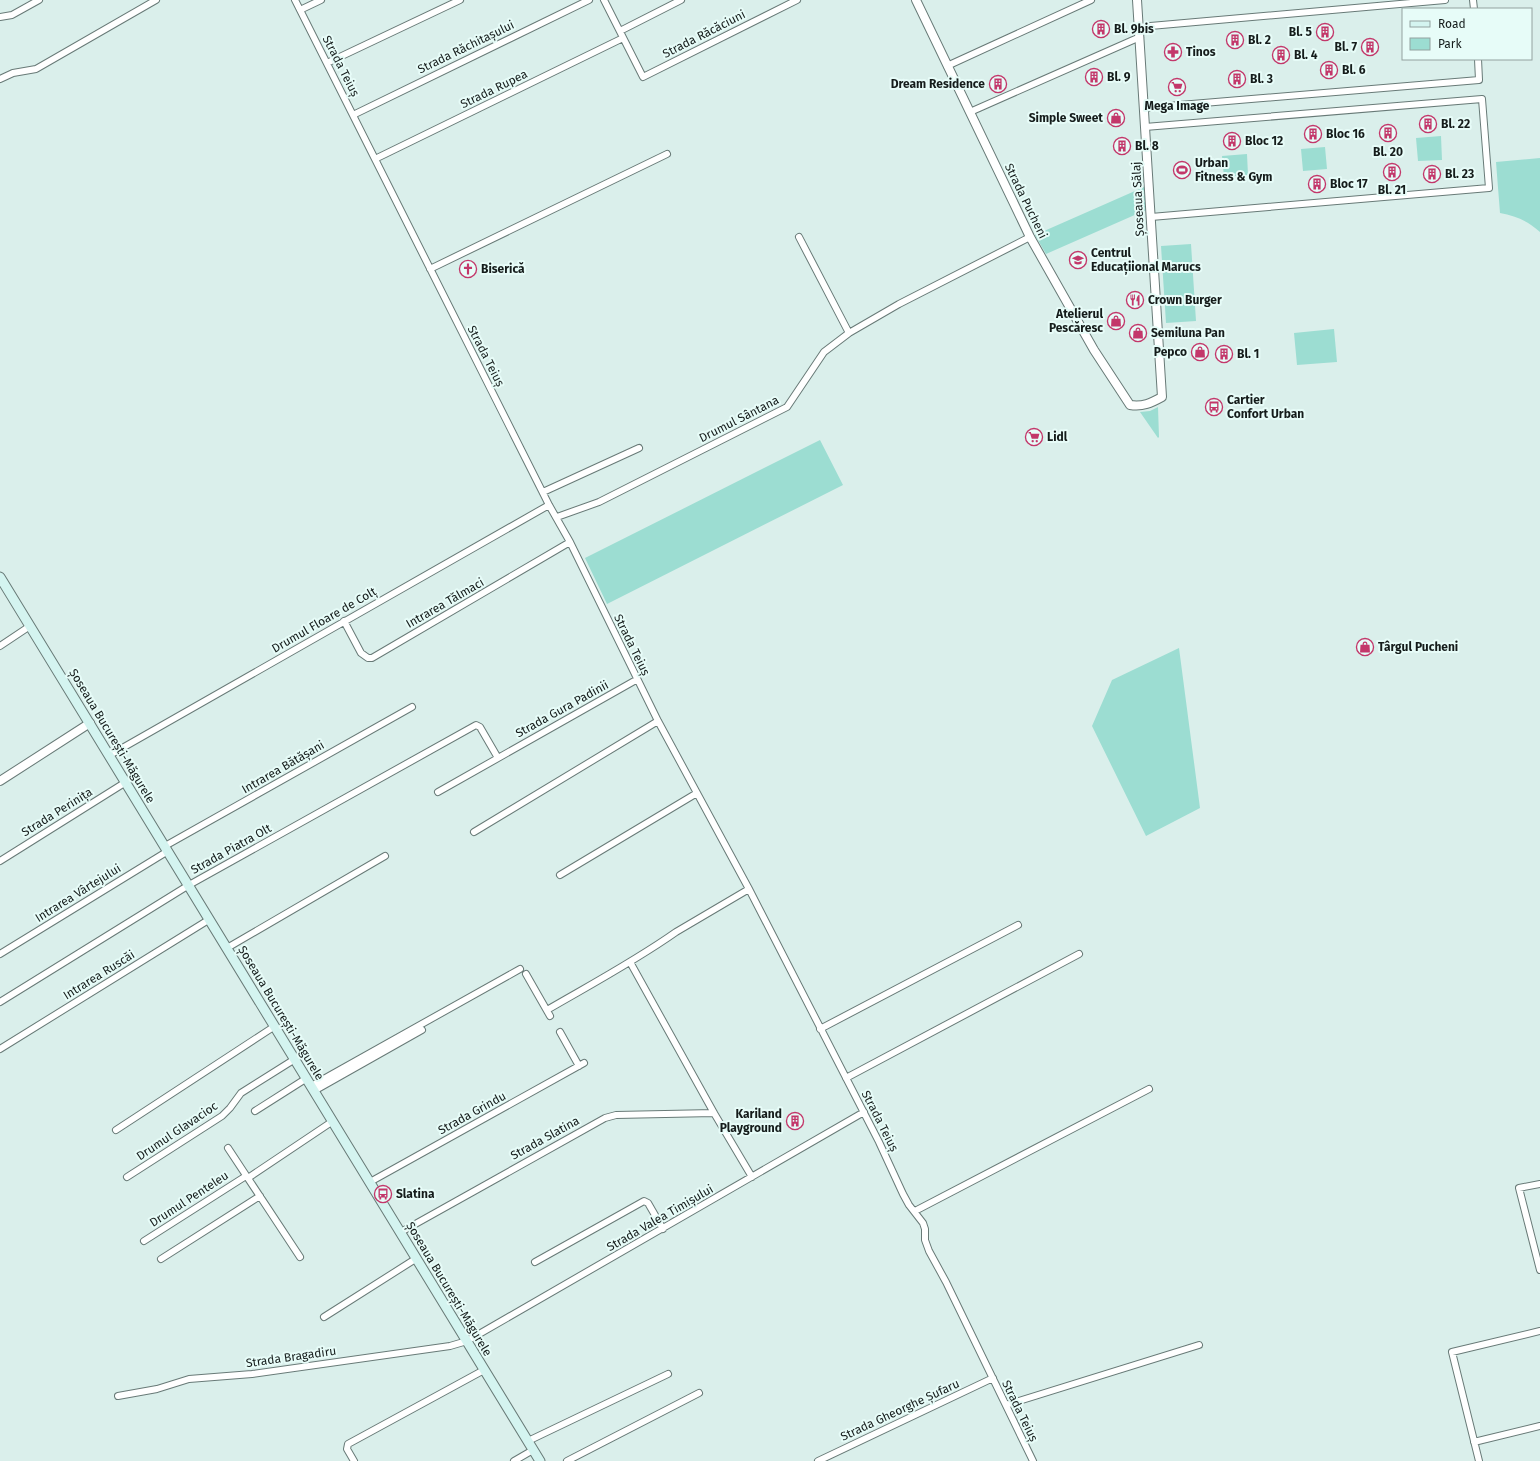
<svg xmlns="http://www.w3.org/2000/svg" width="1540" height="1461" viewBox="0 0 1540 1461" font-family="'Fira Sans',sans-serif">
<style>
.green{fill:#9cddd2}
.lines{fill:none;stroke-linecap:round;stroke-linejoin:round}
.minor-casing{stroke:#687a77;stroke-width:8}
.tertiary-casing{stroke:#687a77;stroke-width:10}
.secondary-casing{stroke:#687a77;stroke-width:11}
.minor{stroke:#fff;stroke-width:6}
.tertiary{stroke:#fff;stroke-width:8}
.secondary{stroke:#d4f4f0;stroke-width:9}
.labels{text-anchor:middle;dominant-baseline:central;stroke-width:4;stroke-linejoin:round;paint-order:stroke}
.poi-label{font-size:12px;font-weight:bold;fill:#151c1b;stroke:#e7fcf8;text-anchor:start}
.street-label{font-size:12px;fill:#151c1b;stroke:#e7fcf8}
</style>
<rect width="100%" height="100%" fill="#daefeb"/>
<path class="green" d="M1441 136 1442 160 1418 161 1416 138Z
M1325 147 1327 169 1303 171 1301 149Z
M1247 154 1248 175 1224 177 1222 156Z
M1540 158V232C1528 221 1516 216 1500 213L1496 162Z
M1144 187 1146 210 1046 254 1035 235Z
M1191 244 1196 321 1166 323 1161 246Z
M1334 329 1337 362 1297 365 1294 333Z
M1158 407 1159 437 1158 438 1140 412 1150 411Z
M820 440 843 485 607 604 585 558Z
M1179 648 1200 808 1146 836 1092 726 1112 680Z"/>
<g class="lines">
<g class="minor-casing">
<path id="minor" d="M295 0 549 505 570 542 658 721 749 889 879 1142 903 1194 909 1205 923 1223 925 1229V1240L929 1251 946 1282 1033 1461
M604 0 643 77 797 0
M1473 0 1474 9
M300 10 321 0
M0 17 12 15 39 0
M1139 27 1445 0
M620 31 681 0
M327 63 460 0
M947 66 1091 0
M0 79 13 73 36 69 156 0
M1144 108 1479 80 1478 59
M970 112 1140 37
M353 115 589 0
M1145 127 1482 99 1489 188 1151 217
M375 159 623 38
M799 237 849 333
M430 269 667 154
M543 492 639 448
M557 517 599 502 787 407 824 352 849 333 899 304 1030 237
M344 621 361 653 368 658H372L570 542
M0 646 30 626
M110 755 549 505
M438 792 636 680
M474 832 658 721
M165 846 412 707
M0 861 126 782
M560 875 697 793
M227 948 385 856
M0 954 168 851
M630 962 714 1113 752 1177
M526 974 550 1016
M0 1002 189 885 476 725 480 727 498 758
M547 1010C590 985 635 961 676 932L749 889
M820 1029 1018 925
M560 1032 579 1066
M0 1049 210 919
M846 1078 1079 954
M311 1086 520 969
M314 1091 422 1030
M255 1111 307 1078
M116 1130 275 1026
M228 1148 300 1257
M127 1177 222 1116 230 1108 241 1093 295 1059
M248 1178 333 1121
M370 1182 584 1063
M1540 1184 1519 1188 1540 1270
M915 1211 1149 1089
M401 1232 605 1118 616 1115 714 1113
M144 1241 246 1176
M161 1259 260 1196
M535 1262 644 1201 648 1203 663 1229
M324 1317 417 1258
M118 1396 157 1389 189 1379 252 1374 450 1346 467 1341 864 1112
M1006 1405 1199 1345
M528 1441 668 1374
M1474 1442 1540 1426
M354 1461 347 1449 348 1444 484 1370
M514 1461 533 1450
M567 1461 699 1393
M818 1461 993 1378
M1479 1461 1452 1352 1540 1331"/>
</g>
<g class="tertiary-casing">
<path id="tertiary" d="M916 0 1030 237 1094 350 1130 405C1143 407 1151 403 1162 397L1137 0
M0 781 90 723"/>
</g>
<g class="secondary-casing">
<path id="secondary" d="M0 577 540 1461"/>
</g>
<use href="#minor" class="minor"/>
<use href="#tertiary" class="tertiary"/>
<use href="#secondary" class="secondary"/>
</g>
<defs>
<g id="building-ring" transform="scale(0.9)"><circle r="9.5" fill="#e7fcf8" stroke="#c3376a" stroke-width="1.5"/><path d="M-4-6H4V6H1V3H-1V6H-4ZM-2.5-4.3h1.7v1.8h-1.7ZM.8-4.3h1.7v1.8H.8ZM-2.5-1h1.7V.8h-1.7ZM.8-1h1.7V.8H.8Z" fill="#c3376a"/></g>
<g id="pharmacy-ring" transform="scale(0.9)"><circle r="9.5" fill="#e7fcf8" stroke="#c3376a" stroke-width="1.5"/><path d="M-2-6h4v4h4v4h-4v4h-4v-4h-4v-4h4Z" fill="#c3376a"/></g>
<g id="supermarket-ring" transform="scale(0.9)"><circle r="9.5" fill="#e7fcf8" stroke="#c3376a" stroke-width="1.5"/><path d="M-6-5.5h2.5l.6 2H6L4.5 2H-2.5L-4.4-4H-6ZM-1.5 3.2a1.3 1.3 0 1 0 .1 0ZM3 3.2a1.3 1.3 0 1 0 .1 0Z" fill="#c3376a"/></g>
<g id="shop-ring" transform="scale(0.9)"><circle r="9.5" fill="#e7fcf8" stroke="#c3376a" stroke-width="1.5"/><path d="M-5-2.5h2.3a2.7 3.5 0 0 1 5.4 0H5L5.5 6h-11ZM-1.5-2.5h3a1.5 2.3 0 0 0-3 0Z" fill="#c3376a"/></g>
<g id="stadium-ring" transform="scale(0.9)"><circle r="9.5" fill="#e7fcf8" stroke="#c3376a" stroke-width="1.5"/><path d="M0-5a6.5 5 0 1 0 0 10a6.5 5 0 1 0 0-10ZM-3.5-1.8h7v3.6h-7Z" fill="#c3376a"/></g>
<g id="school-ring" transform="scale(0.9)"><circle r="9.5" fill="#e7fcf8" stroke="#c3376a" stroke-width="1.5"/><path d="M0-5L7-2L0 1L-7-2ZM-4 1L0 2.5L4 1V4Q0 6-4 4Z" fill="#c3376a"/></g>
<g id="church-ring" transform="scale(0.9)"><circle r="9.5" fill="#e7fcf8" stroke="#c3376a" stroke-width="1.5"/><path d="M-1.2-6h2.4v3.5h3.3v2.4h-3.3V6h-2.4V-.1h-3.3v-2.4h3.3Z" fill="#c3376a"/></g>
<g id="restaurant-ring" transform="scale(0.9)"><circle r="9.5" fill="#e7fcf8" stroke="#c3376a" stroke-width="1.5"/><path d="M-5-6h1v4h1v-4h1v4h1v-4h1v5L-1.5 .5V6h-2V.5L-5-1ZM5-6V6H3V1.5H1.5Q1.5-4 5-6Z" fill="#c3376a"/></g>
<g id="bus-ring" transform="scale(0.9)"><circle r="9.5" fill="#e7fcf8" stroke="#c3376a" stroke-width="1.5"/><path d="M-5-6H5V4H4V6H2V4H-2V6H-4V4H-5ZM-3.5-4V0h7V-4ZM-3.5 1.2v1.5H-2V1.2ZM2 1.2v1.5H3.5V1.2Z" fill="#c3376a"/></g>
</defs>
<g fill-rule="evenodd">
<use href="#building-ring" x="1101" y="29"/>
<use href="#building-ring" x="1325" y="32"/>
<use href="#building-ring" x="1235" y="40"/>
<use href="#building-ring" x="1370" y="47"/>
<use href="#pharmacy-ring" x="1173" y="52"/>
<use href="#building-ring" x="1281" y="55"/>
<use href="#building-ring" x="1329" y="70"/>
<use href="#building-ring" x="1094" y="77"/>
<use href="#building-ring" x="1237" y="79"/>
<use href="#building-ring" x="998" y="84"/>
<use href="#supermarket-ring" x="1177" y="87"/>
<use href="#shop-ring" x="1116" y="118"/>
<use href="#building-ring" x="1428" y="124"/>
<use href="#building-ring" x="1388" y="133"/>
<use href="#building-ring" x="1313" y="134"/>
<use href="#building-ring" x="1232" y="141"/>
<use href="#building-ring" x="1122" y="146"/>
<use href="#stadium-ring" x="1182" y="170"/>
<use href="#building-ring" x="1392" y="172"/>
<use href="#building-ring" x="1432" y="174"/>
<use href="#building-ring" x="1317" y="184"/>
<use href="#school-ring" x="1078" y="260"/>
<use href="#church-ring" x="468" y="269"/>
<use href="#restaurant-ring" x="1135" y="300"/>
<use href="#shop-ring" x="1116" y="321"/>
<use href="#shop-ring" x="1138" y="333"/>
<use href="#shop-ring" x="1200" y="352"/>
<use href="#building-ring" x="1224" y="354"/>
<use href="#bus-ring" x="1214" y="407"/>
<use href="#supermarket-ring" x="1034" y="437"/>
<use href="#shop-ring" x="1365" y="647"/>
<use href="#building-ring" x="795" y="1121"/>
<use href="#bus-ring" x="383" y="1194"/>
</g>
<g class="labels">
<g class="poi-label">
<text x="1114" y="29">Bl. 9bis</text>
<text x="1312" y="32" text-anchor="end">Bl. 5</text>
<text x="1248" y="40">Bl. 2</text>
<text x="1357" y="47" text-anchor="end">Bl. 7</text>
<text x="1186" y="52">Tinos</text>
<text x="1294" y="55">Bl. 4</text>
<text x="1342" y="70">Bl. 6</text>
<text x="1107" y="77">Bl. 9</text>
<text x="1250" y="79">Bl. 3</text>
<text x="985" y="84" text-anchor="end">Dream Residence</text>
<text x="1177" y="106" text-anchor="middle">Mega Image</text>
<text x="1103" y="118" text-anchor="end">Simple Sweet</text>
<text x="1441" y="124">Bl. 22</text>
<text x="1326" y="134">Bloc 16</text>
<text x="1245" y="141">Bloc 12</text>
<text x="1135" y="146">Bl. 8</text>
<text x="1388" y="152" text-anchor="middle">Bl. 20</text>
<text x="1195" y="163">Urban<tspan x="1195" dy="14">Fitness &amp; Gym</tspan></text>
<text x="1445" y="174">Bl. 23</text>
<text x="1330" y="184">Bloc 17</text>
<text x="1392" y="190" text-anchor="middle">Bl. 21</text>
<text x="1091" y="253">Centrul<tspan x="1091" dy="14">Educațiional Marucs</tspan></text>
<text x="481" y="269">Biserică</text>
<text x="1148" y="300">Crown Burger</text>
<text x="1103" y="314" text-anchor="end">Atelierul<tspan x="1103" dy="14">Pescăresc</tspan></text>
<text x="1151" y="333">Semiluna Pan</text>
<text x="1187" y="352" text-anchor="end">Pepco</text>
<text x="1237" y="354">Bl. 1</text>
<text x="1227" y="400">Cartier<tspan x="1227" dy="14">Confort Urban</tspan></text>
<text x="1047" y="437">Lidl</text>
<text x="1378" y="647">Târgul Pucheni</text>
<text x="782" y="1114" text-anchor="end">Kariland<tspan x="782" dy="14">Playground</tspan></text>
<text x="396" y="1194">Slatina</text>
</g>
<g class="street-label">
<text transform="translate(704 34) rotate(-27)">Strada Răcăciuni</text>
<text transform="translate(466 47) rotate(-26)">Strada Răchitașului</text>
<text transform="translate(341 66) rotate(63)">Strada Teiuș</text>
<text transform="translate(494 89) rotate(-26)">Strada Rupea</text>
<text transform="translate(1138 199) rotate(-93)">Șoseaua Sălaj</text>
<text transform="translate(1026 201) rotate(64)">Strada Pucheni</text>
<text transform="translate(486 356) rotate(63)">Strada Teiuș</text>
<text transform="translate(739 419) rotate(-27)">Drumul Sântana</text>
<text transform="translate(445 603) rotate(-30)">Intrarea Tălmaci</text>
<text transform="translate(324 620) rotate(-30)">Drumul Floare de Colț</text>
<text transform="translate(632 645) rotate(64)">Strada Teiuș</text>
<text transform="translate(562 709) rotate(-29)">Strada Gura Padinii</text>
<text transform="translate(112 736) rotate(59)">Șoseaua București-Măgurele</text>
<text transform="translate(283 767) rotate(-30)">Intrarea Bătășani</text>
<text transform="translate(57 812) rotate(-32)">Strada Perinița</text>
<text transform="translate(231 849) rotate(-29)">Strada Piatra Olt</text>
<text transform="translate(78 893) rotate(-32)">Intrarea Vârtejului</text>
<text transform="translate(99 975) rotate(-32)">Intrarea Ruscăi</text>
<text transform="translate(281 1013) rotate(59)">Șoseaua București-Măgurele</text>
<text transform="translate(472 1113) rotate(-29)">Strada Grindu</text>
<text transform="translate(880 1121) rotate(63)">Strada Teiuș</text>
<text transform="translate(177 1131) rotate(-34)">Drumul Glavacioc</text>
<text transform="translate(545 1138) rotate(-29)">Strada Slatina</text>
<text transform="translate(189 1199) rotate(-33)">Drumul Penteleu</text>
<text transform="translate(660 1218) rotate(-30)">Strada Valea Timișului</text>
<text transform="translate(449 1289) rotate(59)">Șoseaua București-Măgurele</text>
<text transform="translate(291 1357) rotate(-8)">Strada Bragadiru</text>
<text transform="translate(900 1410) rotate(-25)">Strada Gheorghe Șufaru</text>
<text transform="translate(1020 1411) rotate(64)">Strada Teiuș</text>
</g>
</g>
<rect x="1402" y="8" width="130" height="52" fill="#e7fcf8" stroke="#93a2a0"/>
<rect x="1410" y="21" width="20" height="6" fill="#d4f4f0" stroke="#93a2a0"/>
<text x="1438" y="28" font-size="12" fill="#151c1b">Road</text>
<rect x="1410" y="38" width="20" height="12" fill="#9cddd2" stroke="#93a2a0"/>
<text x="1438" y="48" font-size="12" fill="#151c1b">Park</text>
</svg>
